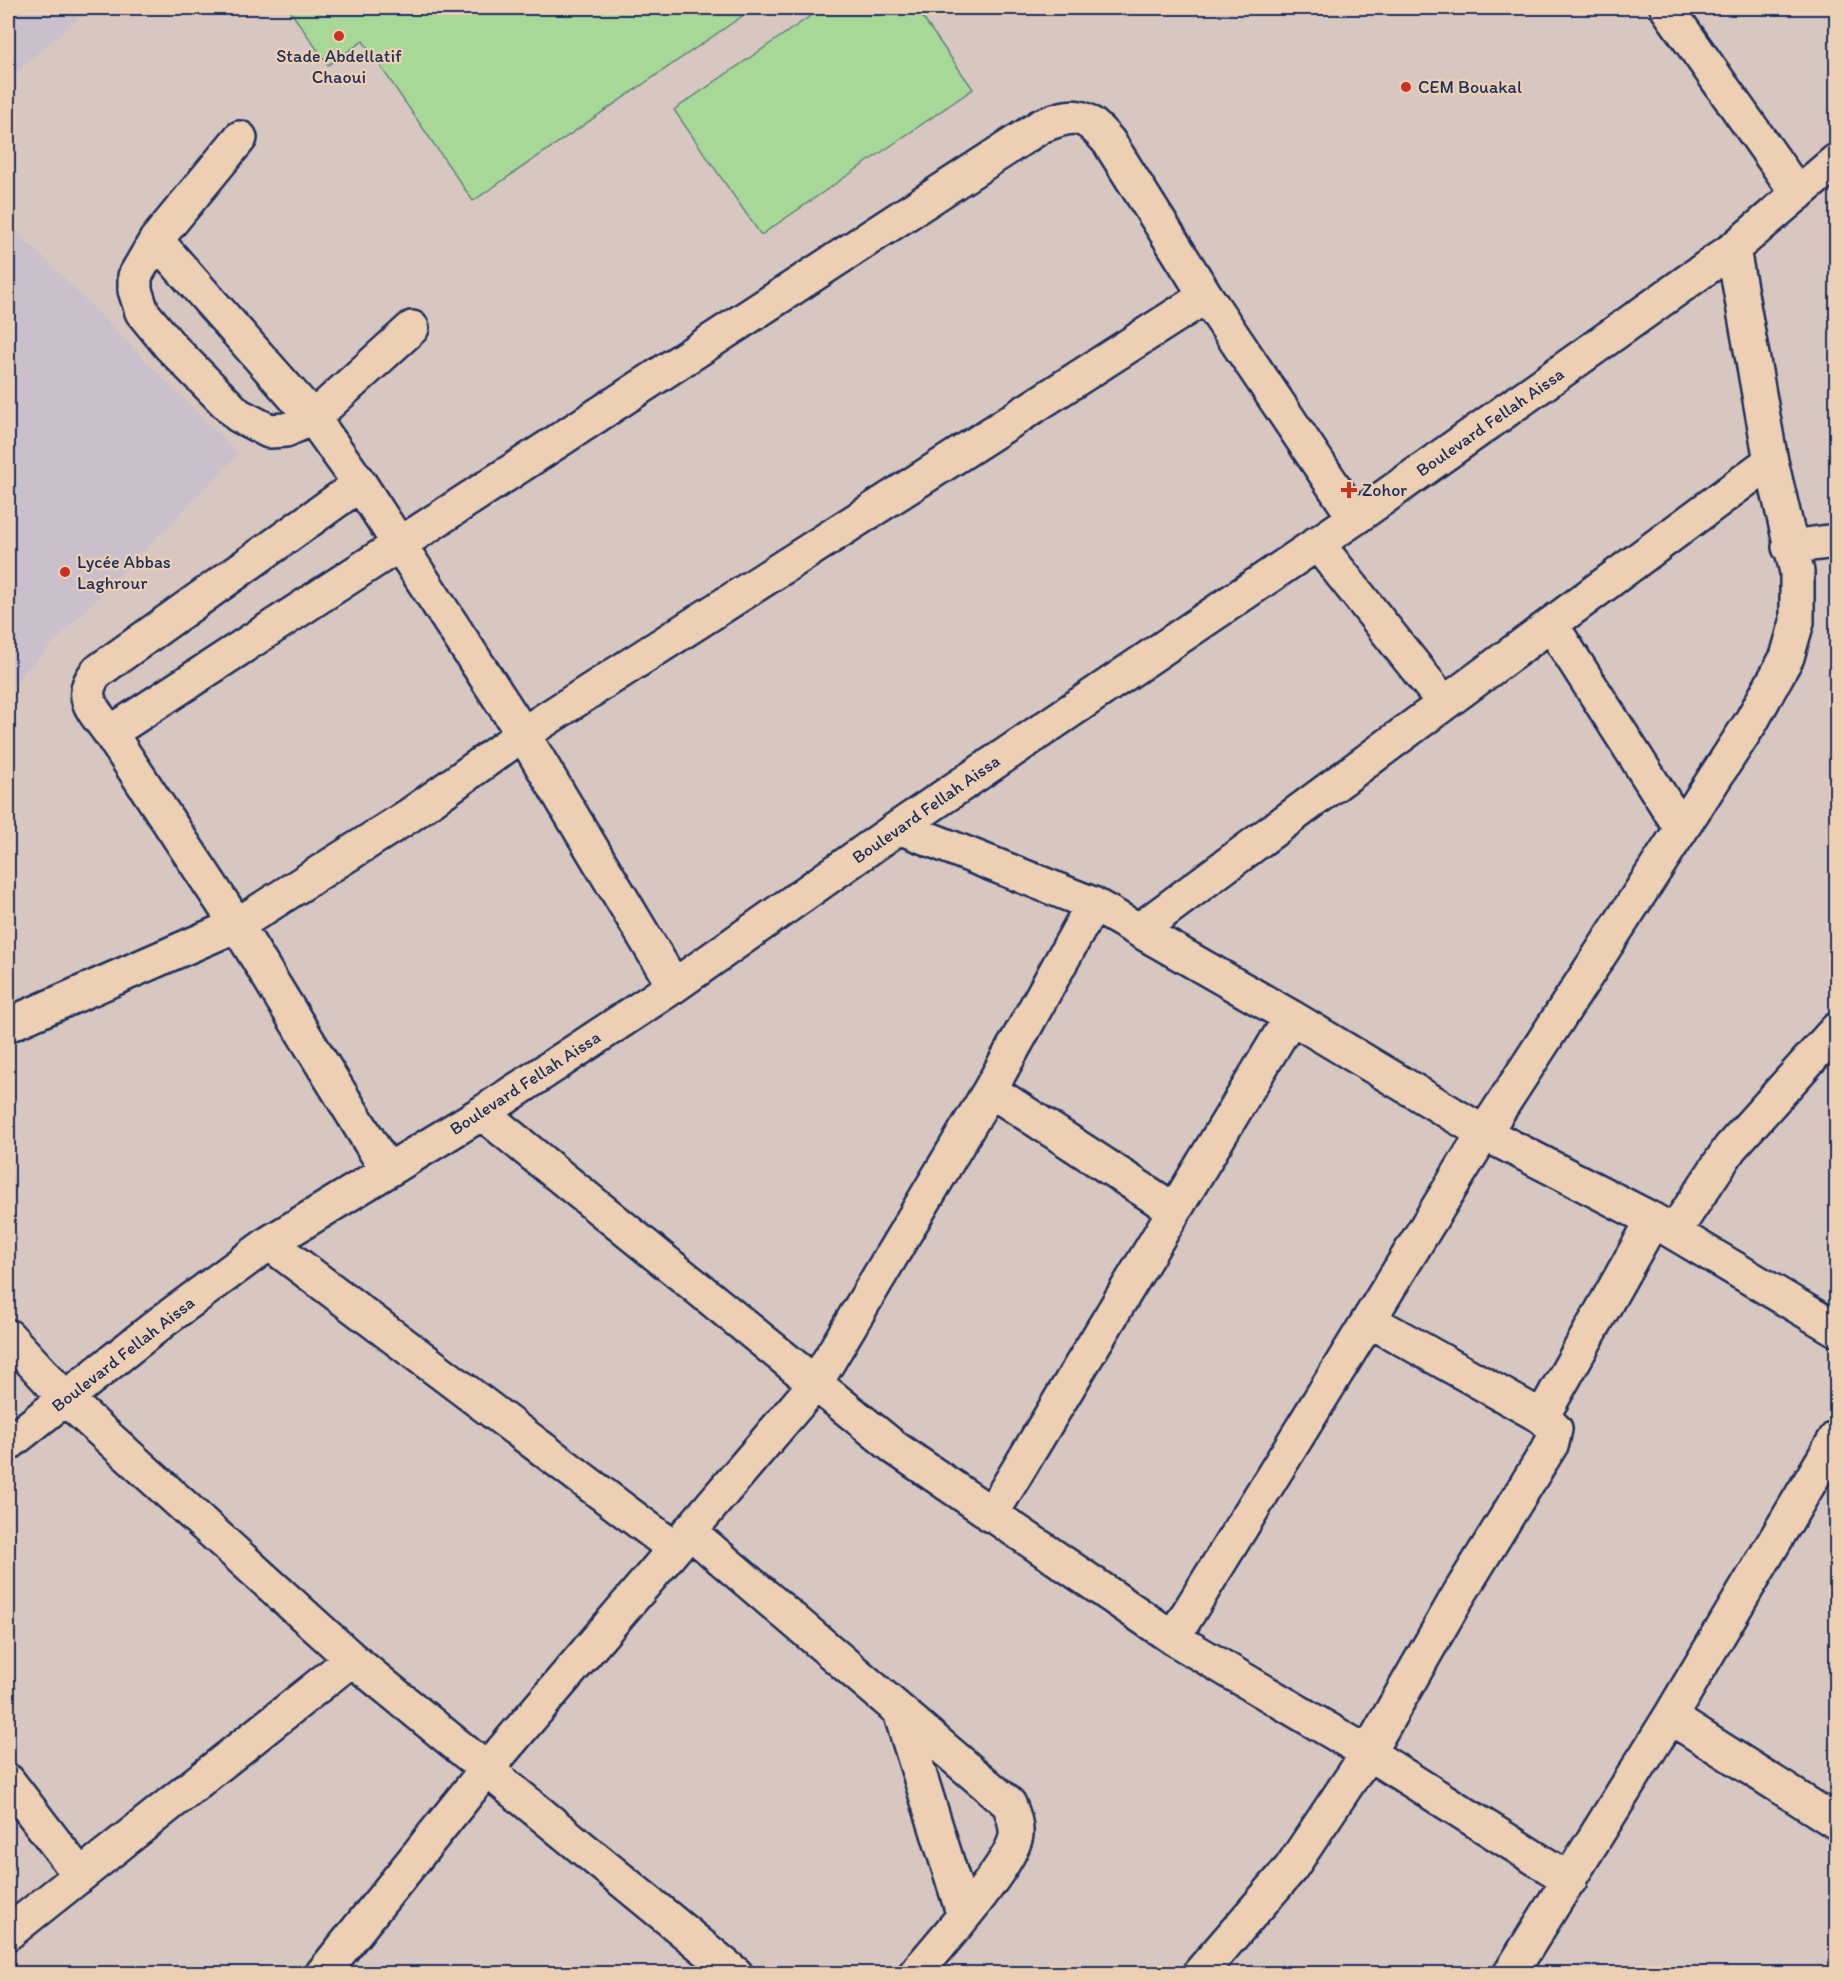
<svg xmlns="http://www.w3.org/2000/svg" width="1844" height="1981" viewBox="0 0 1844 1981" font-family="Itim,sans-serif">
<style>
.built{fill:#c9c0cb}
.green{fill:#a7d898;stroke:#61847b;stroke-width:1.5}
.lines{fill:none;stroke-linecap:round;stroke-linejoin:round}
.minor-casing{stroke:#1b2f5e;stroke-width:38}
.minor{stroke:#edd0b3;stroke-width:33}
.poi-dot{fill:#c8321e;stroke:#edd0b3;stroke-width:2}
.labels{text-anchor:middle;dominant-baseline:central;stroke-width:4.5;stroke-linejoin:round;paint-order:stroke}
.poi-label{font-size:18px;fill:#1b2f5e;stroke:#edd0b3;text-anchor:start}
.street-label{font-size:18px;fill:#1b2f5e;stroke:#edd0b3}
</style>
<rect width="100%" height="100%" fill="#d8c7c1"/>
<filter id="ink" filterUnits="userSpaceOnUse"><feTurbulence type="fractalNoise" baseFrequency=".0167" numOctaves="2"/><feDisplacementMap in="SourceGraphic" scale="12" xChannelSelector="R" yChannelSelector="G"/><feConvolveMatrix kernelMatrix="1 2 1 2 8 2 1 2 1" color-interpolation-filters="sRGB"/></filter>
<g filter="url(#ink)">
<path class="built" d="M8 8H90L8 79Z
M8 222 239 454 8 689Z"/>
<path class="green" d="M288 8H754L473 201 363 41 328 65Z
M822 8H916L973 89 761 235 674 110Z"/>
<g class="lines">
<g class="minor-casing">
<path id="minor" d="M1667 8 1798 194
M240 138 156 240 135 276V290L142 312 170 346 238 415 269 431 286 430 313 418 412 328
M156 240 313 418 360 484 523 734 674 986
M1317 543 1444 703
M1789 547 1836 541
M1551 624 1681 828
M110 733C95 711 76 697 97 672L360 484
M899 827 1093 904 1291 1017 1484 1133 1653 1220 1836 1329
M1139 930 1771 461
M10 1024 237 925 410 815 523 734 1206 296
M990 1090 1174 1210
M482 1113 895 1448 1173 1638 1368 1753 1570 1880
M387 1170 237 925 110 733 1041 126C1076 112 1084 113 1109 142L1206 296 1355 518
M1674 1232 1730 1148 1836 1030
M269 1243 674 1548
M1369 1320 1542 1417
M8 1336 66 1399 352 1659 736 1974
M8 1444 163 1321 269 1243 482 1113 674 986 899 827 1355 518 1733 249 1836 161
M991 1515 1291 1017
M689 1531 1009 1804C1013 1814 1017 1824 1016 1835 1013 1863 936 1949 915 1974
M1173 1638 1484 1133 1751 722 1787 657 1797 622V572L1771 461 1733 249
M900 1712 964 1916
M1670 1717 1836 1822
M8 1781 80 1875
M8 1933 352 1659
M322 1974 486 1770 815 1384 990 1090 1093 904
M1199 1974 1291 1868 1368 1753 1458 1596 1552 1443 1555 1429 1542 1417 1653 1220
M1510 1974 1670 1717 1836 1438"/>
</g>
<use href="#minor" class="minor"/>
</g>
</g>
<g class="poi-dot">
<circle cx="339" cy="36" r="6"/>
<circle cx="1406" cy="87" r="6"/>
<path d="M1346 481h6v6h6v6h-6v6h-6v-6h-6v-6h6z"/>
<circle cx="65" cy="572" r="6"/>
</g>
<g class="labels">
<g class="poi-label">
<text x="339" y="56" text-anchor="middle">Stade Abdellatif<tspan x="339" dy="21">Chaoui</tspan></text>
<text x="1418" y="87">CEM Bouakal</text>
<text x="1362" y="490">Zohor</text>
<text x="77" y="562">Lycée Abbas<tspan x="77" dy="21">Laghrour</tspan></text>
</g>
<g class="street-label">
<text transform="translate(1490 422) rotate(-35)">Boulevard Fellah Aissa</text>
<text transform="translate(926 809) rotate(-35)">Boulevard Fellah Aissa</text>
<text transform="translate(525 1083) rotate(-33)">Boulevard Fellah Aissa</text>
<text transform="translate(123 1354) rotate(-38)">Boulevard Fellah Aissa</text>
</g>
</g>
<rect width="1844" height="1981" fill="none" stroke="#edd0b3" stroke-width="30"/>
<rect x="15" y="15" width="1814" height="1951" fill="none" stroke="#1b2f5e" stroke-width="2" filter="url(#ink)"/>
</svg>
